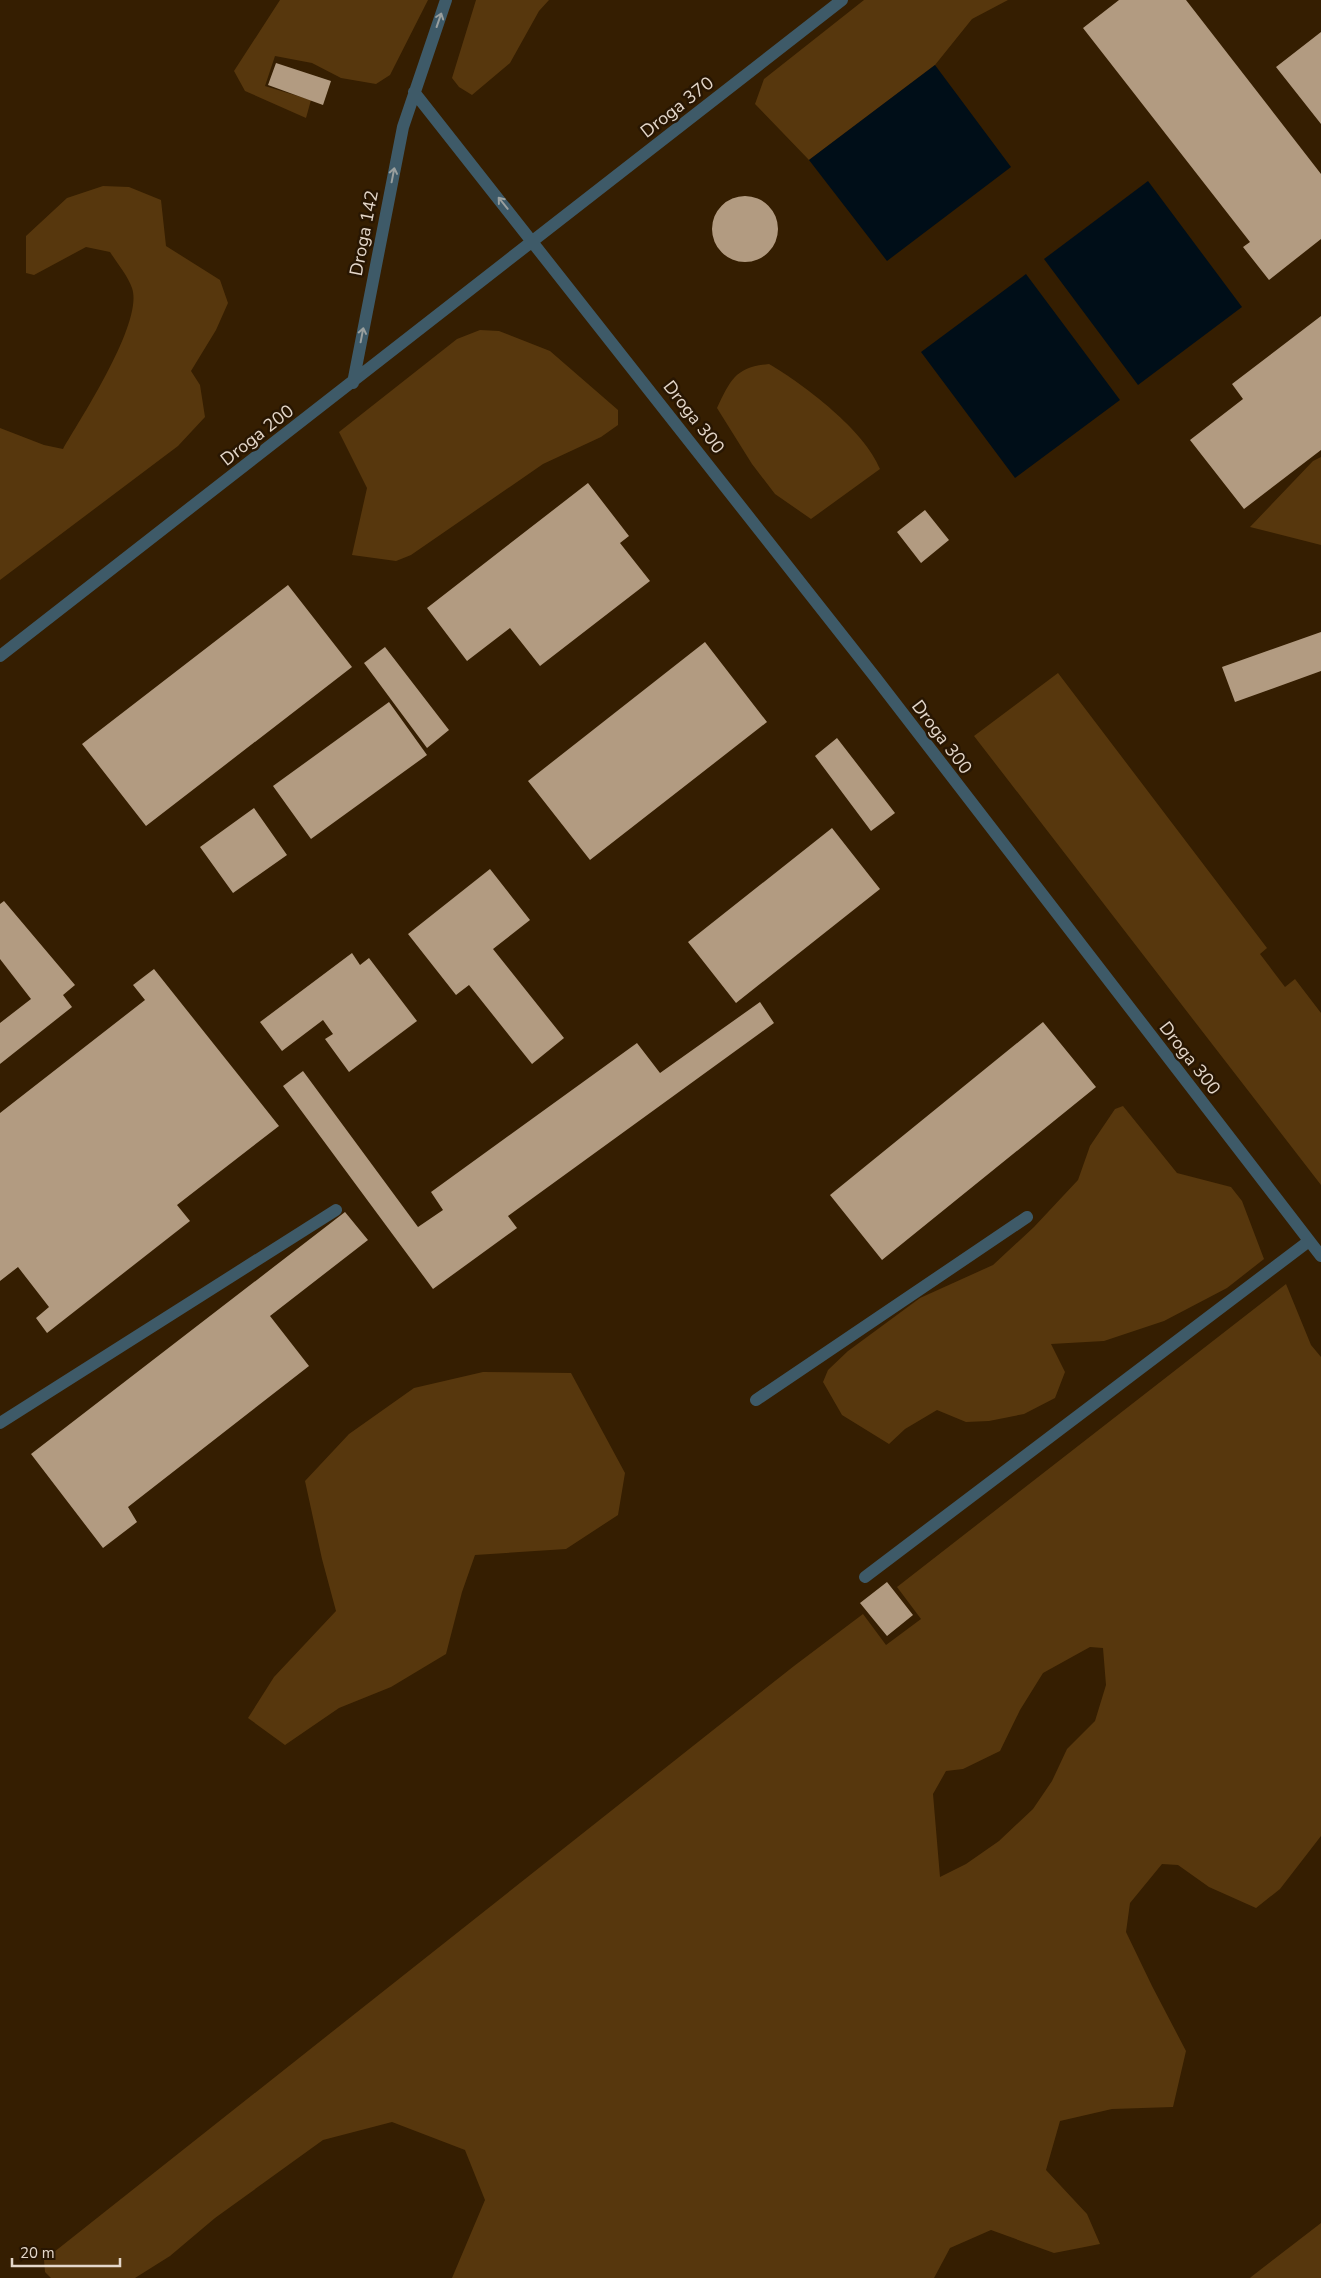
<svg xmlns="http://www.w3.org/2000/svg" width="1321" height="2278" viewBox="0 0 1321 2278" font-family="'Nunito Sans',sans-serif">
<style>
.built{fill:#351e01}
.forest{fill:#57370d;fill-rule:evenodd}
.water{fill:#000e18}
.building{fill:#b29b81}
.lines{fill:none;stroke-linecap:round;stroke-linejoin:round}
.lane{stroke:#3e5a68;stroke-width:12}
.oneway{stroke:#999f9e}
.labels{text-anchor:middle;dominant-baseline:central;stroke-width:5;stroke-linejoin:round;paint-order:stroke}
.street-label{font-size:18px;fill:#e4d7ca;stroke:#281602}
</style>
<rect width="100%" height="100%" fill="#281602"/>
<path class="built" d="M0 0H1321V2278H0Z"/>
<path class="forest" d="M280 0H428L390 75 376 84 341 78 312 63 275 56 265 86 311 100 306 118 245 91 234 71Z
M476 0H549L539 11 510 63 472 95 459 87 452 78Z
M864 0H1008L972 19 935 65 809 160 755 104 764 79Z
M103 186 129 187 161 200 166 246 220 280 228 303 216 330 191 371 200 385 205 417 178 446 0 580V428L44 445 63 449C81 418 144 322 132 288 128 276 117 263 110 252L86 247 34 275 26 273V236L67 198Z
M480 330 499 331 550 351 618 410V425L601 437 543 464 411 555 396 561 352 555 367 488 339 432 457 339Z
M769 364C805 385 865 431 880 469L811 519 775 494 752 464 717 408C731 379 736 367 769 364Z
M1321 457V545L1250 527 1313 461Z
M1058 673 1267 948 1260 954 1285 987 1295 979 1321 1013V1185L974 736Z
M1123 1106 1177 1173 1231 1187 1242 1201 1264 1259 1227 1288 1164 1321 1104 1341 1051 1344 1065 1372 1055 1398 1024 1414 989 1421 966 1422 937 1410 905 1429 889 1444 842 1415 823 1382 828 1370 848 1351 920 1298 993 1265 1034 1227 1078 1180 1090 1146 1115 1109Z
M1286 1284 1311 1345 1321 1357V1836L1280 1889 1256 1908 1209 1887 1178 1865 1162 1864 1130 1903 1126 1932 1152 1986 1186 2051 1173 2107 1112 2109 1060 2121 1046 2170 1087 2214 1100 2244 1054 2253 991 2230 950 2248 934 2278H452L485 2200 465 2150 392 2122 323 2140 215 2218 170 2256 135 2278H51L45 2272 44 2260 794 1666 863 1614 886 1645 921 1619 897 1587ZM1090 1647 1103 1648 1106 1685 1095 1721 1067 1749 1052 1781 1033 1809 999 1841 966 1864 940 1877 933 1794 946 1771 963 1769 1000 1751 1020 1710 1043 1673Z
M483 1372 571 1373 625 1473 618 1515 566 1549 475 1555 462 1592 446 1654 391 1687 339 1708 285 1745 248 1718 274 1677 336 1611 322 1559 305 1481 349 1434 414 1388Z
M1321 2223V2278H1250L1251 2277Z"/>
<path class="water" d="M935 65 1011 167 887 261 809 160Z
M1148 181 1242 307 1138 385 1044 259Z
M1026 274 1120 400 1015 478 921 352Z"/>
<path class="building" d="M1119 0H1186L1321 174V239L1269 280 1243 247 1250 242 1083 28Z
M1321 32V124L1276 67Z
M276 63 331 81 323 105 268 85Z
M712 229a33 33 0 1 1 66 0a33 33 0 1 1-66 0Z
M1321 316V450L1244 509 1190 440 1243 399 1232 384Z
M588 483 629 536 620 543 650 581 540 666 510 628 467 661 427 608Z
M925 510 949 540 921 563 897 532Z
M288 585 352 667 146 826 82 744Z
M1321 632V671L1235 702 1222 667Z
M705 642 767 722 590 860 528 781Z
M385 647 449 730 427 748 364 663Z
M389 702 427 755 311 839 273 786Z
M837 738 895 813 871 831 815 756Z
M254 808 287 855 233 893 200 847Z
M832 828 880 889 736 1003 688 942Z
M490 869 530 920 493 949 564 1038 532 1064 469 985 456 995 408 934Z
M4 901 75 985 63 995 72 1007 0 1064V1023L31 999 0 959V904Z
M352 953 360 965 369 958 417 1021 349 1072 325 1039 333 1034 323 1020 282 1051 260 1022Z
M154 969 279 1126 177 1205 190 1221 47 1333 36 1318 49 1307 18 1267 0 1281V1113L145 1000 133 985Z
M760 1002 774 1023 508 1216 517 1228 433 1289 283 1086 303 1071 418 1227 443 1210 431 1192 637 1043 660 1073Z
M1043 1022 1096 1087 882 1260 830 1195Z
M345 1212 368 1240 270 1316 309 1366 128 1507 137 1522 103 1548 31 1454Z
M887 1582 913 1615 887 1636 860 1603Z"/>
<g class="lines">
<path class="lane" d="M414 92 875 677 1321 1256
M353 383 403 127 446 0
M0 656 842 0
M756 1400 1027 1217
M0 1423 336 1210
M865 1577 1309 1241"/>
</g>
<defs><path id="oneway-shaft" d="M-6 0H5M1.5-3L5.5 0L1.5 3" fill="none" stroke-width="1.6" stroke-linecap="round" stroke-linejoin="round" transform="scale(1.25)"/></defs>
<g class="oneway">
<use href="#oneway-shaft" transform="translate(439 20) rotate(-71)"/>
<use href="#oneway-shaft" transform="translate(393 175) rotate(-79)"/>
<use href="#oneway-shaft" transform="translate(503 203) rotate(-129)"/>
<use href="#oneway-shaft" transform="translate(362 335) rotate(-79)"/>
</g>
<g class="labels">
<g class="street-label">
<text transform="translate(677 107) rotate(-38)">Droga 370</text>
<text transform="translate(364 233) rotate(-79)">Droga 142</text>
<text transform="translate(694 417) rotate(52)">Droga 300</text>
<text transform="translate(257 435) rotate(-38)">Droga 200</text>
<text transform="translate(942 737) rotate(53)">Droga 300</text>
<text transform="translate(1190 1058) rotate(52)">Droga 300</text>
</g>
</g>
<path d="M12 2258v8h108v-8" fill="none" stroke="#e4d7ca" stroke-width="2.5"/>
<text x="20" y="2258" font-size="15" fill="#e4d7ca" stroke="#281602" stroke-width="4" paint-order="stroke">20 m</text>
</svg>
